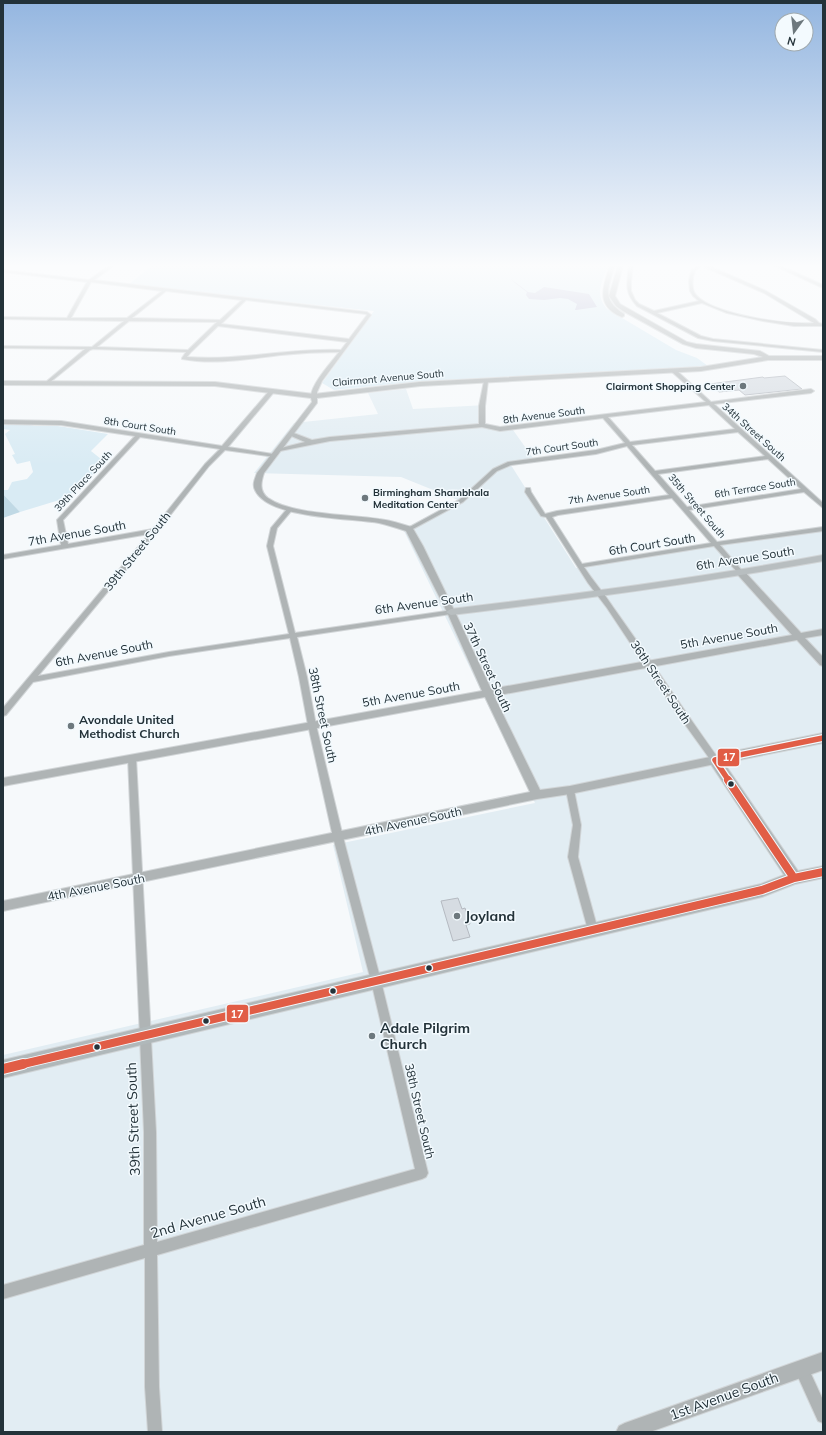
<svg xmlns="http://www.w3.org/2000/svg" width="826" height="1435" viewBox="0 0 826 1435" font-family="Mulish,sans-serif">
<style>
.built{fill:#e2edf3}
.green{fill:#d9ebf4}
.forest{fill:#c0d9e5}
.water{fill:#b7b9d4}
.building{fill:#d6dce2;stroke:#b5bac1}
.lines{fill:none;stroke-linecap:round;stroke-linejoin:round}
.minor-casing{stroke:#d1d5d7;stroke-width:2}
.tertiary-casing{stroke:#d1d5d7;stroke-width:2}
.secondary-casing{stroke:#d1d5d7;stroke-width:2}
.primary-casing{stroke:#d1d5d7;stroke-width:2}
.minor{fill:#afb4b5;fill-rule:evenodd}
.tertiary{fill:#afb4b5;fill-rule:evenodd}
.secondary{fill:#b8bec0;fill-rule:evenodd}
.primary{fill:#b0b8ba;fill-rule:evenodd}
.bus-1-far2-casing{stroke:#f3fafe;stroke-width:8}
.bus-1-far1-casing{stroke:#f3fafe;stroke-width:10}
.bus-1-casing{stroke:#f3fafe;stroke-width:12}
.bus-1-far2{stroke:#e15d46;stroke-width:5.5}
.bus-1-far1{stroke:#e15d46;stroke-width:8}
.bus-1{stroke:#e15d46;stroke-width:10}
.poi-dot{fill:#6d787d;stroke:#f3fafe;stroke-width:1.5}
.bus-dot{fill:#233239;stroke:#f3fafe;stroke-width:1.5}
.labels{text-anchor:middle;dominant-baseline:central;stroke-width:3;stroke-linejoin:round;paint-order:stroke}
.far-street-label{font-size:10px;fill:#233239;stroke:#f3fafe}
.far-poi-label{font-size:10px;font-weight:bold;fill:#233239;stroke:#f3fafe;text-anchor:end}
.street-label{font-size:12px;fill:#233239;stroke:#f3fafe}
.poi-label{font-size:12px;font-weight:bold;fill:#233239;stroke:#f3fafe;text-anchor:start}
.near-poi-label{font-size:14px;font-weight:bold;fill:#233239;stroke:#f3fafe;text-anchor:start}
.near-street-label{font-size:14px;fill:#233239;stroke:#f3fafe}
.line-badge{stroke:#f3fafe;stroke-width:1.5}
.badge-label{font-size:11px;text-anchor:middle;font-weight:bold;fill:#fff}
</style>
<rect width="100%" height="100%" fill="#f6f9fb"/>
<path class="built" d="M406 389 413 409 486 405 485 424 513 430 533 458 509 462 576 568 823 529V1432H3V1055L363 972 333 845 535 803 404 531 458 500 401 477 254 473 294 423 378 414 368 393Z"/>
<path class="green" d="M153 265H608C602 283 594 293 607 309L676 350 697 358 708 366 422 381 334 390 322 383 374 311 128 285Z
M19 423 35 426H58L108 434 91 451 106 463 66 498 20 512 3 494V490H8L12 482 27 479 33 472 30 461 17 464 12 455 15 454 5 434 10 430 3 429V425H17Z"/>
<path class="forest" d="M3 494 20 512 3 518Z"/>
<path class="water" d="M511 279 528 292 535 293 544 287 589 294 597 307 576 310H575L577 304 568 299 560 298 544 300 529 299 526 295 527 292 515 283Z"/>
<path class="building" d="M785 376 802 389 745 395 739 390 719 392 710 384 763 377 764 378Z
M458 898 462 909 465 908 470 924 466 925 470 937 453 941 441 901Z"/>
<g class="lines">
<g class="minor-casing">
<path id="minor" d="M110 265H115L94 280 367 312 371 315 322 381 317 392V396L314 398 311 396C312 383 331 363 339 352 319 352 300 353 281 355 248 359 215 365 182 359V358L186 352 93 349 90 350 49 383 47 382V381L85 349 3 348V346L92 347 124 321 3 319V317L67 318 87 282 3 272V270L89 280ZM91 282 162 291 127 318H71ZM166 291 242 300 220 320 132 318ZM246 300 366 314 367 315 349 339 221 324ZM129 321 217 322 188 350 97 347ZM218 326 347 342 341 350C289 348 239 361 187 357L191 352Z
M629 265H633L631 282V291L635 300 639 304 654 311 699 301 693 296 690 291 689 281 690 275 692 270 697 266 707 265 766 291 815 319 819 323 823 324V326H794L763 321 727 313 702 303 657 313 701 336 713 339 823 350V352L713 341 698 338 637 306C624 292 627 283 629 265ZM702 266 764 293 814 323C788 325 713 315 696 295 691 289 692 278 695 271Z
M773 265H779L823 285V288Z
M672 370H676L711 402 811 389 814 391 811 393 714 404 823 503V508L804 492 689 510 717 542 823 527V531L720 545 744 573 741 575 739 574 714 546 584 567C593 581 604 593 613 607 649 657 682 708 718 758L719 760 718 762H712L676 712 607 608 588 583 546 517 541 516 525 492 526 488H530L531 492 545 514 557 511 669 495 627 446 596 454 511 465 497 471 463 502 411 530 409 531 406 529 459 500 493 469 508 462 596 450 625 443 603 418 500 431 482 427 330 441 280 451 277 449 305 442 289 435V433L291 432 312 440 330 437 479 424V406L484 381 486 380 488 381 485 406V424L500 427 706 402 672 372ZM709 405 735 429 630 442 608 417ZM738 432 765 456 655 471 632 445ZM768 459 801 489 687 507 658 474ZM672 498 711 543 582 564 552 517 558 515Z
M272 389 275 391 274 392 228 447 273 454 275 455V457L225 450 209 466 157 532 38 676 169 652 289 634 267 546 271 528 287 509 289 508 292 510 277 528 273 546 295 633 453 610 455 612 451 614 297 637 307 677 316 725 343 837 381 981 428 1173 426 1177 422 1179 157 1255 159 1387 162 1432H148L145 1387V1258L3 1299V1285L144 1245V1132L128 758 129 756H135L136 758 156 1132 157 1242 415 1169 371 981 333 837 308 725 299 677 290 638 169 656 33 682 6 715 3 716V708L149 534 3 559V555L61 545 57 520 135 436 61 425 3 424V420L61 421 222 446 270 390ZM140 437 220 449 205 464 153 529 68 544 63 520Z
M570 787 573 788 574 790 581 825 578 857 598 930 597 933 593 934 589 933 588 930 568 857 573 825 566 790 567 788Z
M801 1361 806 1363 823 1400V1423L818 1421 794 1368 796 1363Z"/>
</g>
<g class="tertiary-casing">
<path id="tertiary" d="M610 265H615C608 288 601 299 624 314V316L622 317C595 306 603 287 610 265Z
M618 265H623L615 296 620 304 687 342 696 344 760 351 769 356H823V360H768L701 371 420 386 317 398V403L264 473C261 482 259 491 268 498 292 515 349 514 379 519 390 520 401 524 412 527L423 546 455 612 491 689 792 635 738 575 737 573 741 570 744 571 801 633 823 629V635L805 638 823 657V666L820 665 797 640 494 696 540 790 570 786 715 756 719 757 720 760 719 763 715 764 570 794 537 799 3 911V901L530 792 485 697 3 786V778L482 691 447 612 406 531C397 528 388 525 379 523 351 518 268 519 255 490 252 484 255 479 257 473L312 402 311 398 215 386 3 385V381L215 382 314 394 420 382 701 367 763 357 754 354 696 348 683 344 623 311 616 306 609 296Z
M823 1352V1370L650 1432H616L619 1426 625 1423Z"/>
</g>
<g class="secondary-casing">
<path id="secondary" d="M823 555V561C700 583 576 600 451 615L446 612 451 609C576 594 700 578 823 555Z"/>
</g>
<g class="primary-casing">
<path id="primary" d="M823 733V743L724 763 798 871 823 866V878L795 884 762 897 3 1078V1060L761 884 784 875 708 760 710 756 715 755Z"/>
</g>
<use href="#minor" class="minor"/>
<use href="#tertiary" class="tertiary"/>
<use href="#secondary" class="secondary"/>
<use href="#primary" class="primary"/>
<g class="bus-1-far2-casing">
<path id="bus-1-far2" d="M729 781 715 760 823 738"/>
</g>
<g class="bus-1-far1-casing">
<path id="bus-1-far1" d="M728 780 794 878
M19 1065 762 890 794 878 823 872"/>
</g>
<g class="bus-1-casing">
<path id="bus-1" d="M3 1069 23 1064"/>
</g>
<use href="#bus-1-far2" class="bus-1-far2"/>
<use href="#bus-1-far1" class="bus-1-far1"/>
<use href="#bus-1" class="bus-1"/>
</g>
<linearGradient id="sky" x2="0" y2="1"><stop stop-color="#94b6e0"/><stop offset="0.57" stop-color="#fbfcfd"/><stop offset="1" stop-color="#fbfcfd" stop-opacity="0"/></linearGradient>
<rect width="826" height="466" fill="url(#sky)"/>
<g class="poi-dot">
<circle cx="743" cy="386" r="4"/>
<circle cx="365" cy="498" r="4"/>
<circle cx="71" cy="726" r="4"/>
<circle cx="457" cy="916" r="4"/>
<circle cx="372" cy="1036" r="4"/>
</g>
<g class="bus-dot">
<circle cx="731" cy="784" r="3.5"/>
<circle cx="429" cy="968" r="3.5"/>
<circle cx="333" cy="991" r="3.5"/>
<circle cx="206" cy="1021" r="3.5"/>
<circle cx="97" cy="1047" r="3.5"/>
</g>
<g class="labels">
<g class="far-street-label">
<text transform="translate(388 378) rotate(-5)">Clairmont Avenue South</text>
<text transform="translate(544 415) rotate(-7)">8th Avenue South</text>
<text transform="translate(140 426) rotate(9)">8th Court South</text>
<text transform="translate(754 432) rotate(42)">34th Street South</text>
<text transform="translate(562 447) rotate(-8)">7th Court South</text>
<text transform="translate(83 481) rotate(-47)">39th Place South</text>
<text transform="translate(755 488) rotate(-9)">6th Terrace South</text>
<text transform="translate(609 495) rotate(-8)">7th Avenue South</text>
<text transform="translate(697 506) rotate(49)">35th Street South</text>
</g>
<g class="far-poi-label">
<text x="735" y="386">Clairmont Shopping Center</text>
<text x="373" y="492" text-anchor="start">Birmingham Shambhala<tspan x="373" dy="12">Meditation Center</tspan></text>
</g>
<g class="street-label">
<text transform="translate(77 533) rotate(-10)">7th Avenue South</text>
<text transform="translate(652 544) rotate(-9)">6th Court South</text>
<text transform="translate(137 551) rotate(-51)">39th Street South</text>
<text transform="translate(745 558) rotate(-9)">6th Avenue South</text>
<text transform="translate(424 603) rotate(-8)">6th Avenue South</text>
<text transform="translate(729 636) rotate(-10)">5th Avenue South</text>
<text transform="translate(104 653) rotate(-11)">6th Avenue South</text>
<text transform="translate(488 667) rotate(65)">37th Street South</text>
<text transform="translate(661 682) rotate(56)">36th Street South</text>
<text transform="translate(411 694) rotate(-10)">5th Avenue South</text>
<text transform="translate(323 715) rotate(78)">38th Street South</text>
<text transform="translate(413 821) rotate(-12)">4th Avenue South</text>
<text transform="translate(96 887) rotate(-11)">4th Avenue South</text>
<text transform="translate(420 1111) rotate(77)">38th Street South</text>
</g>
<g class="poi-label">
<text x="79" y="719">Avondale United<tspan x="79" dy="14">Methodist Church</tspan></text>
</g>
<g class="near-poi-label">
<text x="465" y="916">Joyland</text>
<text x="380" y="1028">Adale Pilgrim<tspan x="380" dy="16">Church</tspan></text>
</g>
<g class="near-street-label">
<text transform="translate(133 1119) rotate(-92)">39th Street South</text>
<text transform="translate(208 1217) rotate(-16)">2nd Avenue South</text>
<text transform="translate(724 1396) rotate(-20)">1st Avenue South</text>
</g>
</g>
<g class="line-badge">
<rect x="717" y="748" width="23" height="19" rx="4" fill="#e15d46"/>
<rect x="226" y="1004" width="23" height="19" rx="4" fill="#e15d46"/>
</g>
<g class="badge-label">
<text x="729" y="761">17</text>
<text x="237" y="1018">17</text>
</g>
<rect width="826" height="1435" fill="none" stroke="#233239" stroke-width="8"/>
<g transform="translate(794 32) rotate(195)"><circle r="19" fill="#f3fafe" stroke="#a0aaaf"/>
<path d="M0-3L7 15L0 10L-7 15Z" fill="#6d787d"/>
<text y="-6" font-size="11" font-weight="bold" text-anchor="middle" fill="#233239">N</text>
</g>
</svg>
